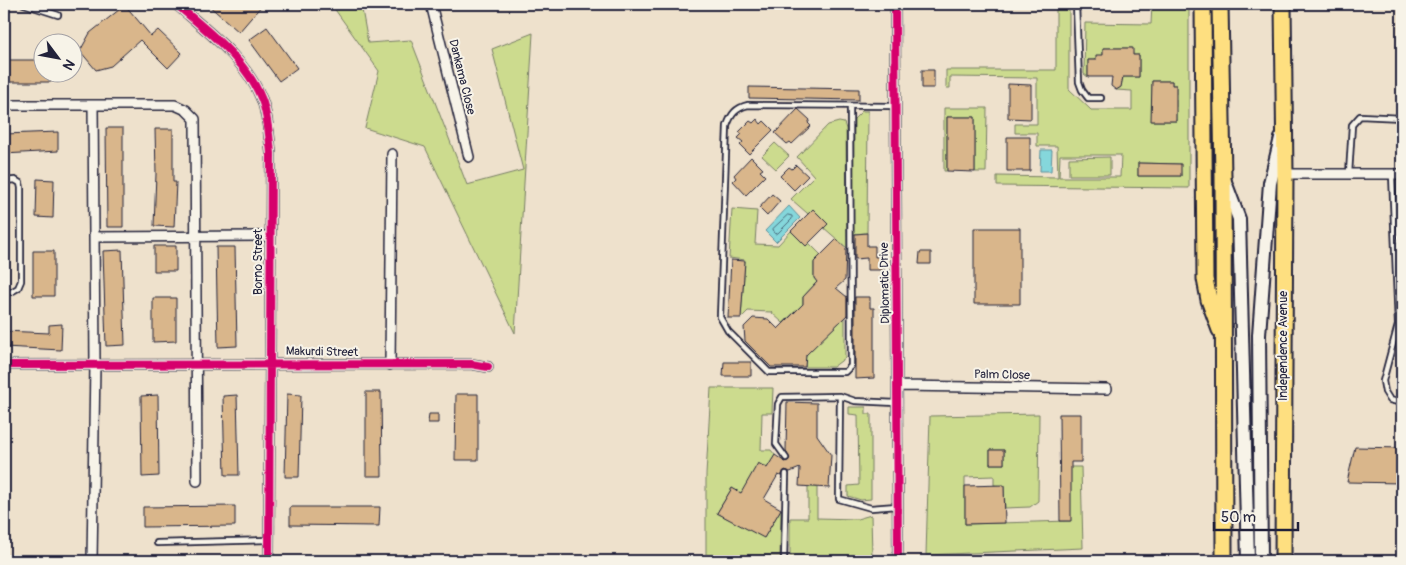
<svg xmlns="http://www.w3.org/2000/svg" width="1406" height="565" viewBox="0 0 1406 565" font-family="Pangolin,sans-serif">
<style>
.green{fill:#ccdb8e;stroke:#777e64;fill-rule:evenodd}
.water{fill:#85d7db;stroke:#5d8f9b}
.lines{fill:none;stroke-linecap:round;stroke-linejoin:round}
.shore{stroke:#4a6a7b;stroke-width:1}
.building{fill:#d9b68b;stroke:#22223b}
.lane-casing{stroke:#22223b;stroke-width:8}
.street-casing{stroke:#22223b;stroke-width:12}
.secondary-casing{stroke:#22223b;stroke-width:16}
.primary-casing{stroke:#22223b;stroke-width:19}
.lane{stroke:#f7f3e8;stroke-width:4.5}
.street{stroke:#f7f3e8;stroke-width:9}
.secondary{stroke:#f7f3e8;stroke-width:12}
.primary{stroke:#fedf80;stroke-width:15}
.cycleway-casing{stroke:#f7f3e8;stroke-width:11}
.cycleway{stroke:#d6006c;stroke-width:8}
.labels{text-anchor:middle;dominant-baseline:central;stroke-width:4;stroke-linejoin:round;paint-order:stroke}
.street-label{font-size:12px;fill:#22223b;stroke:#f7f3e8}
</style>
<rect width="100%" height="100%" fill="#eee1cc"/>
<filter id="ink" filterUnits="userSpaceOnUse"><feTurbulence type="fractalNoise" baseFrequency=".02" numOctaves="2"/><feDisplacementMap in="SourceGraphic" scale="10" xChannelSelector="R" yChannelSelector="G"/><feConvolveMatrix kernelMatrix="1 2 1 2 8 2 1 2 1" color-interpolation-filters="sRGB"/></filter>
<g filter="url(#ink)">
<path class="green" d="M331 4H361L368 43 411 40 467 185 523 170 492 49 533 33 515 333 425 147 365 128 379 71Z
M1056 4H1069V89L1091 110H1132V91L1116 90 1121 87 1119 77H1139V55H1133L1132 48H1103V55L1096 60H1088V77L1084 74 1085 23 1151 24 1152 4H1189V188L997 186V176L1058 177 1057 146H1037V133H1015V124H1037V78L950 77V88H946V70H1056ZM1152 81H1172V85H1176V94H1172V98L1176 99V107H1172V111H1176V121H1152ZM1121 155 1120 177H1059L1060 155ZM1138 163 1180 164 1181 176H1138Z
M944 108H987L986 172H975V117H947V171H944Z
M862 111H868L867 233 853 234 854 119Z
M839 122 844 123 846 129 847 248 791 199 814 176 797 157 828 125Z
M775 143 789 156 776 169 762 156Z
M1110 157V175H1069V158Z
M732 209 757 211 755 244 778 245 791 231 806 246 809 243 821 255 814 263V278L817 282 803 297V304L783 323 771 312 748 311 741 318 745 260 729 258Z
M845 317V358L833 367H805V355Z
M711 388H773L772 413H762L761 450H771L775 455 767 468 758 464 764 538 781 509 780 556 706 555V475ZM732 488 743 495 729 519 717 513Z
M849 407H866V414H871V499L861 500 848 496V486L859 485 858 415 849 414Z
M1039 414 1038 501 1030 507 1005 508 1004 486 994 485V476L965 477V524L1070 521V477L1059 476V467H1081L1083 548 926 555 930 416ZM990 450H1004V464H990Z
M808 487H817V518L857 519 871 515 872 556H790V518H808Z"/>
<path class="water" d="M1041 150H1052L1051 171H1040Z
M789 206 800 218 776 242 765 231Z"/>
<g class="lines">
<path class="shore" d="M788 215 792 216V219L778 233 775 234 773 229Z"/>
</g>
<path class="building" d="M207 4H263L239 32Z
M125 5 151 36 158 30 182 53 168 68 140 40 111 66 96 70 80 51 90 33Z
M267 27 297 68 279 81 249 40Z
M1103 48H1133V55H1139V77H1123L1121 87 1116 90 1111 86 1112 77H1088V60H1096V55H1103Z
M4 60H42V72H51V82H4Z
M922 70H934V88H922Z
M1152 81H1172V85H1176V121H1151Z
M1008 84 1031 85V119L1008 118Z
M749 87 859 89V100L749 98Z
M798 109 810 120 808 123 811 126 792 144 790 142 787 144 775 133Z
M947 117H975V172L947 171Z
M757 119 761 124 764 121 773 130 749 154 740 145 743 142 738 138 742 134 739 132 750 121 753 123Z
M106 128H123V227H107Z
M155 129H173V182H176L174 227 154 226 156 174Z
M58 132V151L4 154V134Z
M1007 137H1030V171H1007Z
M751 157 763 169 760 171 765 176 746 195 733 181 736 178 734 175Z
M1138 163 1181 164V176H1138Z
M796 165 808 176 794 190 780 176 789 167 792 169Z
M37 179 54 180 53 218 36 217Z
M772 194 780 201 767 216 759 208Z
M813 209 828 224 806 246 791 231Z
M974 228H1020V304H974Z
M867 233V246H875V257L884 256V270H867V258L855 259V234Z
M837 239 846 249 845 280 836 288 847 297V315L806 355 805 367H771L745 341 744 327 753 318 768 319 778 329 803 304V297L817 282 814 278V262Z
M154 246H176V271H154Z
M216 247H235L237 346 218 347Z
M122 250 125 345 106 346 103 251Z
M33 251H54V296H33Z
M920 252H931V264H919Z
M731 260 745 261 741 318H728Z
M855 297H870V308H874V378L855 379Z
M153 298H176V341L153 342Z
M62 324 61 350 4 347V331L49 333V325Z
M724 362H751V376H723Z
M366 392H381L382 476H366Z
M287 394 301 395 299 477H285Z
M456 394H478V460H455Z
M158 395 159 476 142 477 141 396Z
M237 395 239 475H225L223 396Z
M787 402 817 403V435L831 455 829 488 799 486 800 468 790 472 785 470 781 476 778 475 764 499 781 509 764 538 717 513 732 488 741 493 758 463 767 468 775 455 785 462 789 460 786 450Z
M429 414H438V423H428Z
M1059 414H1081V462H1071V521H1060Z
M1355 447 1402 448V483L1347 482Z
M990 450H1004V464H990Z
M1004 485 1005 523 965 524V486Z
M235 506V526L143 527V507Z
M290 507H380L379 526 290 525Z"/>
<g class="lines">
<g class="lane-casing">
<path id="lane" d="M24 4 58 15
M1076 4 1079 82 1082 90 1088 98H1101
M850 106 851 366 845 372H769L728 331 720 317 727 126C731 114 736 108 748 105L895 106
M1349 174 1352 125 1360 116 1402 118
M1392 174 1398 325 1383 381 1385 392 1390 400 1402 403
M4 181 15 180 20 183 21 188V281L18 288 11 292H4
M840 396 839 499 871 508 897 506
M786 458 776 444 778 404 782 397 840 396 855 401 896 403
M157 543 269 540
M784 561 786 474"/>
</g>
<g class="street-casing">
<path id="street" d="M176 4C208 32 246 59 262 100 268 116 269 135 271 153L269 556
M431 4 469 157
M895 4 898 561
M4 105H175L186 110 195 119 197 481
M1285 174H1402
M94 237 270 236
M4 365 471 364 488 367
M390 365 392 154
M898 386 1107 389
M92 561 95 364 93 105"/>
</g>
<g class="secondary-casing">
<path id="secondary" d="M1224 179 1239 219 1248 561
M1261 561 1259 335 1270 183 1281 138"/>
</g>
<g class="primary-casing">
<path id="primary" d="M1203 4 1205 279 1209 300 1220 330
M1220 4 1223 177 1224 561
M1283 4 1285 174 1283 561"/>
</g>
<use href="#lane" class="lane"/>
<use href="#street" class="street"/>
<use href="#secondary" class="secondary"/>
<use href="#primary" class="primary"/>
<g class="cycleway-casing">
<path id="cycleway" d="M176 4C208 32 246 59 262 100 268 116 269 135 271 153L269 556
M895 4 898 561
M4 365 471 364 488 367"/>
</g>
<use href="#cycleway" class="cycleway"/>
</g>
</g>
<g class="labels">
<g class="street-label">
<text transform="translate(462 77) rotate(76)">Dankama Close</text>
<text transform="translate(258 262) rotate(-90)">Borno Street</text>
<text transform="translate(885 283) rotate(-91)">Diplomatic Drive</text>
<text transform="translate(1283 346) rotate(-90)">Independence Avenue</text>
<text transform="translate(322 352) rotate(1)">Makurdi Street</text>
<text transform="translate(1002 375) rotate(1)">Palm Close</text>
</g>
</g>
<rect width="1406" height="565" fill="none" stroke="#f7f3e8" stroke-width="20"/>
<rect x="10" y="10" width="1386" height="545" fill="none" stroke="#22223b" stroke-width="2" filter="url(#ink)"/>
<g transform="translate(58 58) rotate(122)"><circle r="24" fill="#f7f3e8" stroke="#a29fa3"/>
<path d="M0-4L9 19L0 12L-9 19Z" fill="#22223b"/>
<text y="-8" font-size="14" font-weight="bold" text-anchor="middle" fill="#22223b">N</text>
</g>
<path d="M1214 522v8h84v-8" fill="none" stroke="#22223b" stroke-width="2.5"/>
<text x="1221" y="522" font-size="15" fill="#22223b" stroke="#f7f3e8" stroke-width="4" paint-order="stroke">50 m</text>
</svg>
